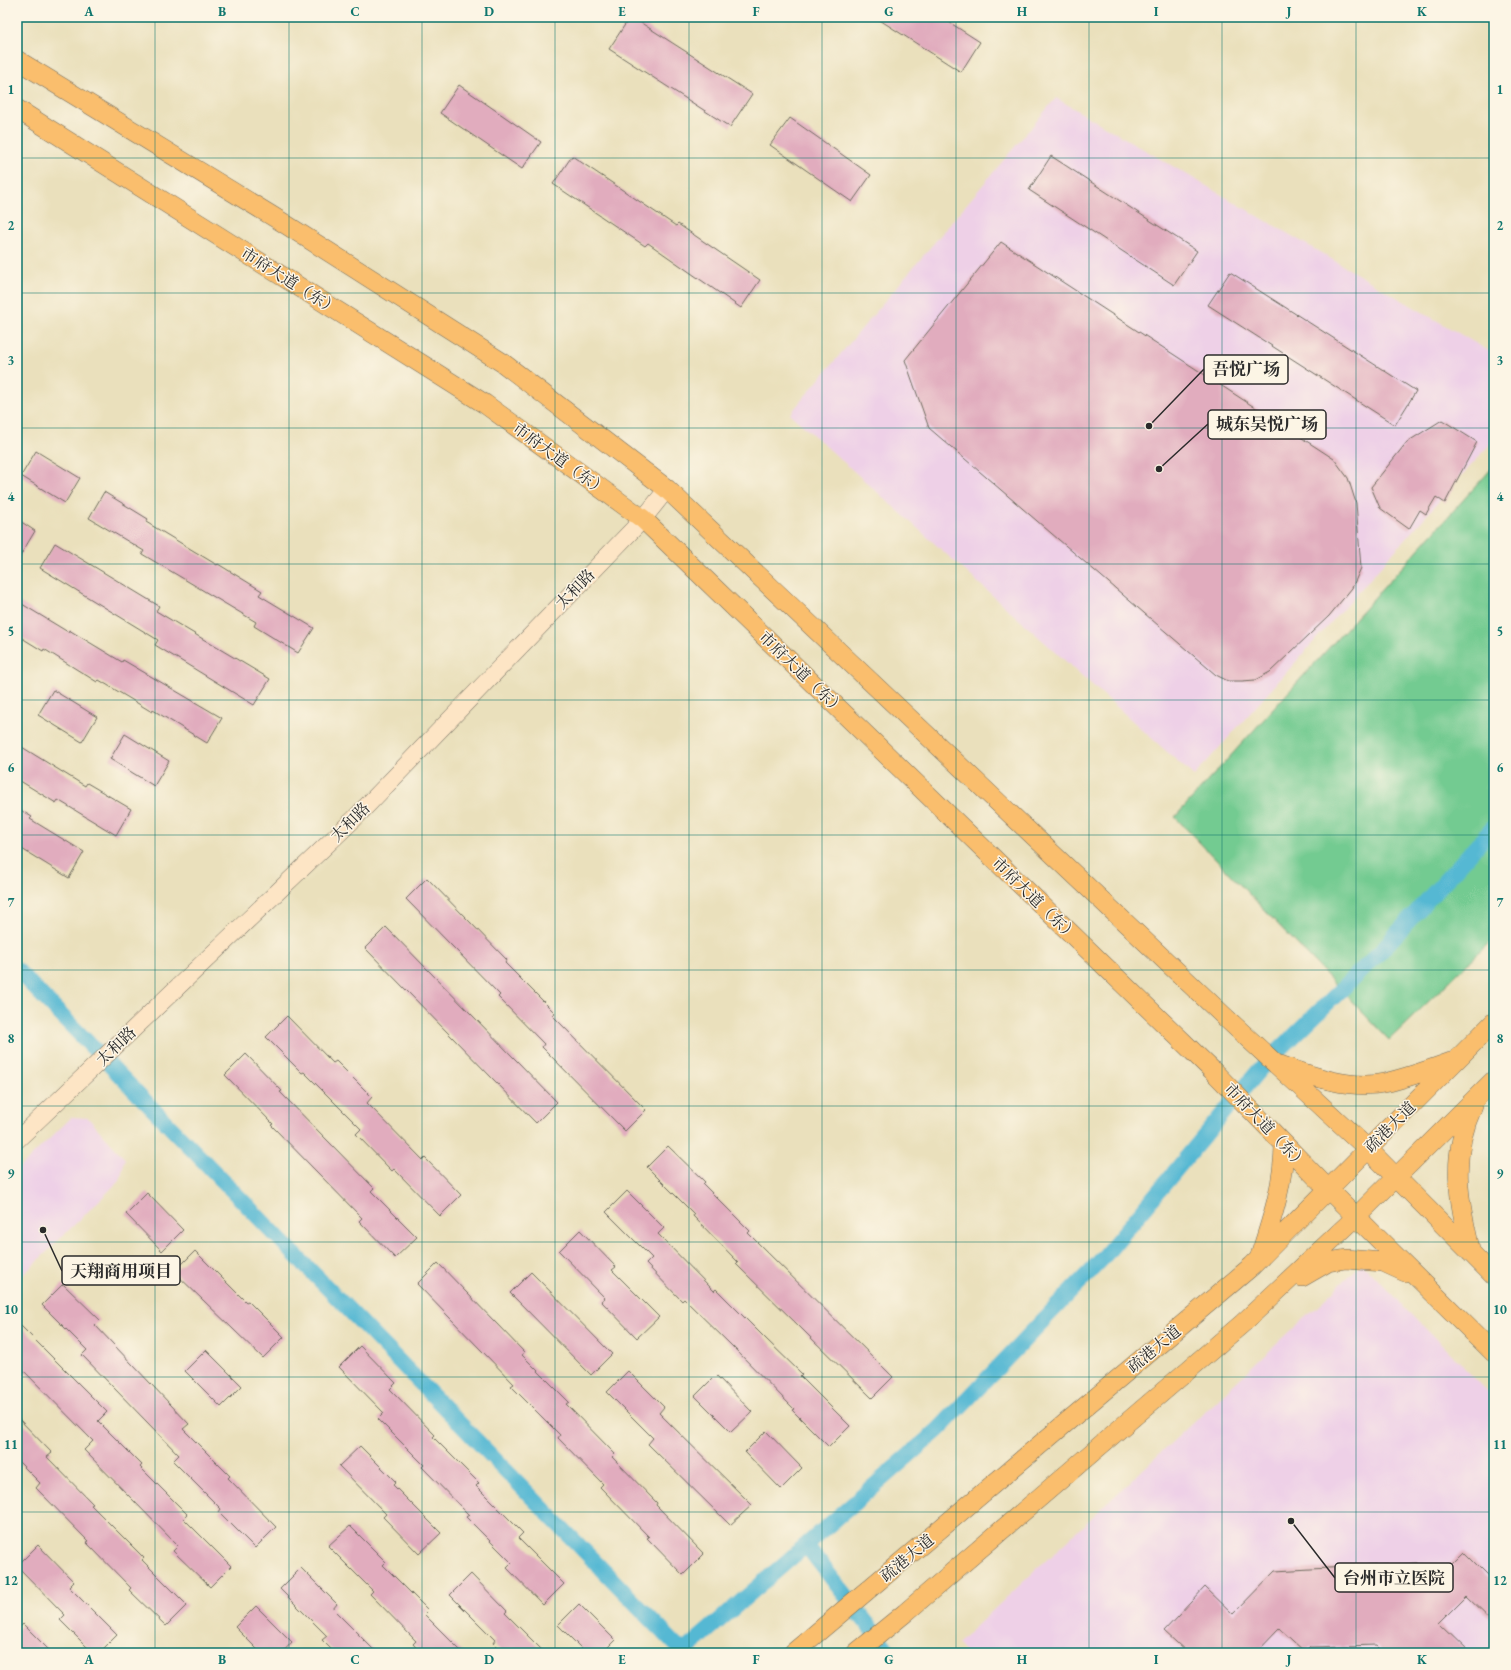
<svg xmlns="http://www.w3.org/2000/svg" width="1511" height="1670" viewBox="0 0 1511 1670" font-family="'EB Garamond','Noto Serif SC',serif">
<style>
.built{fill:#eed0e7}
.green{fill:#73cb91;stroke:#4f7b5e}
.lines{fill:none;stroke-linecap:round;stroke-linejoin:round}
.canal{stroke:#55b8d3;stroke-width:16}
.building{fill:#e1acbe}
.secondary-casing{stroke:#6e6a5e;stroke-width:18}
.primary-casing{stroke:#6e6a5e;stroke-width:20}
.secondary{stroke:#fde5c5;stroke-width:17}
.primary{stroke:#fabe6d;stroke-width:19}
.grid{fill:none;stroke:#0f766e;stroke-width:1;stroke-opacity:0.55}
.labels{text-anchor:middle;dominant-baseline:central;stroke-width:3;stroke-linejoin:round;paint-order:stroke}
.street-label{font-size:16px;fill:#2b2b2b;stroke:#fcf5e5}
.leader{fill:none;stroke:#2b2b2b;stroke-width:1.5}
.callout-dot{fill:#2b2b2b;stroke:#fcf5e5;stroke-width:1.5}
.callout{fill:#fcf5e5;stroke:#2b2b2b;stroke-width:1.5}
.callout-label{font-size:17px;text-anchor:middle;font-weight:bold;fill:#2b2b2b}
.neatline{fill:none;stroke:#0f766e;stroke-width:1.5}
.grid-label{font-size:13px;text-anchor:middle;font-weight:bold;fill:#0f766e}
</style>
<rect width="100%" height="100%" fill="#fcf5e5"/>
<filter id="ink" filterUnits="userSpaceOnUse"><feTurbulence type="fractalNoise" baseFrequency=".025" numOctaves="2"/><feDisplacementMap in="SourceGraphic" scale="8" xChannelSelector="R" yChannelSelector="G"/><feConvolveMatrix kernelMatrix="1 2 1 2 8 2 1 2 1" color-interpolation-filters="sRGB"/></filter>
<filter id="wash" filterUnits="userSpaceOnUse"><feTurbulence type="fractalNoise" baseFrequency=".012" numOctaves="4" result="noise"/><feDisplacementMap in="SourceGraphic" scale="16" xChannelSelector="R" yChannelSelector="G"/><feGaussianBlur stdDeviation="0.9" result="paint"/><feColorMatrix in="noise" values="0 0 0 0 0 0 0 0 0 0 0 0 0 0 0 0 0 1.4 0 .05"/><feComposite in="paint" operator="in"/></filter>
<g filter="url(#wash)">
<rect width="100%" height="100%" fill="#eae0bc"/>
<path class="built" d="M1056 98 1494 354V439L1492 442 1194 776 790 414Z
M72 1117 88 1118 125 1159 120 1180 17 1281V1170Z
M1362 1264 1494 1398V1653H965L958 1643Z"/>
<path class="green" d="M1494 466V938L1389 1040 1175 817Z"/>
<g class="lines">
<path class="canal" d="M17 970 683 1652
M806 1545 890 1653
M682 1653 938 1430 1102 1259 1260 1069 1380 952 1494 827"/>
</g>
<g id="blocks">
<path class="building" d="M630 17H632L752 94 730 127 609 49Z
M875 17H941L980 42 961 72Z
M459 85 541 142 522 169 440 113Z
M790 118 871 175 852 202 770 145Z
M572 156 676 226 678 224 760 280 741 308 648 243 645 246 553 184Z
M1051 156 1197 251 1174 285 1029 190Z
M1001 242 1334 459 1348 478 1356 503 1361 568 1352 588 1329 616 1270 672 1255 680 1242 681H1228L1216 675 929 428 905 360Z
M1230 272 1416 391 1395 425 1208 305Z
M1442 420 1477 442 1445 503 1436 497 1426 514 1420 510 1409 529 1380 508 1371 487 1407 442Z
M36 451 80 478 65 503 21 476Z
M104 492 148 519 146 522 217 565 218 564 262 591 259 595 314 628 298 653 254 626 256 622 142 554 144 551 89 518Z
M17 519 35 531 17 561Z
M55 543 159 606 156 611 270 679 254 705 155 645 158 640 40 568Z
M17 601 68 632 69 630 122 662 123 660 222 718 207 743 153 710 152 712 99 680 97 682 44 649 43 651 17 635Z
M53 690 97 717 82 742 38 715Z
M125 734 169 761 154 786 110 759Z
M17 744 85 786 87 783 131 809 116 835 58 800 56 803 17 779Z
M17 808 32 817 30 819 84 852 69 878 17 846Z
M427 878 507 960 505 963 555 1013 552 1015 646 1110 625 1131 542 1047 544 1044 498 997 500 995 406 899Z
M386 927 557 1102 536 1123 365 948Z
M287 1016 333 1063 336 1061 372 1097 367 1103 423 1160 425 1158 461 1195 440 1216 394 1169 392 1171 356 1134 361 1129 304 1072 302 1073 266 1037Z
M246 1054 282 1091 280 1092 374 1188 371 1191 417 1237 395 1258 359 1221 362 1218 271 1125 273 1124 225 1075Z
M668 1146 705 1182 703 1184 750 1231 748 1233 893 1377 872 1398 736 1264 738 1262 693 1216 694 1214 647 1167Z
M627 1191 664 1228 658 1234 714 1291 716 1289 765 1338 802 1374 800 1376 850 1426 829 1447 792 1410 794 1409 732 1346 684 1299 682 1301 646 1264 652 1258 606 1212Z
M147 1193 183 1230 162 1251 126 1214Z
M580 1230 616 1267 612 1270 659 1317 637 1338 601 1301 605 1298 559 1251Z
M195 1251 246 1302 248 1301 284 1337 263 1358 174 1272Z
M438 1263 524 1352 522 1355 569 1402 566 1404 615 1454 612 1457 657 1503 656 1505 704 1554 683 1575 647 1538 649 1537 600 1487 603 1484 558 1438 560 1435 511 1386 514 1384 417 1284Z
M531 1272 612 1354 591 1375 510 1293Z
M63 1284 100 1320 95 1325 189 1424 183 1429 230 1476 228 1478 276 1527 255 1548 219 1512 221 1509 173 1461 179 1455 82 1355 87 1350 42 1305Z
M17 1322 107 1412 98 1421 142 1465 140 1467 187 1514 183 1518 231 1566 210 1587 173 1551 178 1546 84 1450 93 1441 17 1364Z
M360 1346 396 1383 390 1389 435 1435 433 1437 479 1483 476 1486 523 1533 518 1538 564 1584 543 1605 507 1568 512 1563 466 1517 469 1515 422 1467 424 1465 378 1419 384 1413 339 1367Z
M206 1350 242 1386 221 1407 185 1371Z
M628 1371 664 1407 659 1413 752 1505 730 1525 648 1444 653 1438 607 1392Z
M716 1375 752 1412 731 1432 695 1396Z
M17 1417 52 1453 47 1457 93 1504 91 1505 144 1558 142 1560 187 1605 166 1626 129 1590 131 1588 86 1542 88 1541 36 1488 40 1483 17 1460Z
M766 1431 802 1468 781 1489 745 1452Z
M360 1446 396 1482 393 1485 441 1533 419 1554 383 1517 386 1514 339 1466Z
M350 1526 386 1562 383 1565 428 1610 424 1614 463 1653H421L413 1644 416 1641 370 1594 373 1591 328 1546Z
M38 1545 74 1582 69 1587 117 1635 99 1653H93L60 1620 65 1615 17 1566Z
M1463 1551 1494 1582V1621L1467 1595 1439 1623 1470 1653H1385L1377 1645 1310 1647 1305 1653 1279 1629 1256 1653H1188L1164 1631 1205 1587 1233 1614 1275 1571 1418 1563 1435 1579Z
M301 1568 337 1604 333 1609 377 1653H335L322 1640 327 1636 280 1589Z
M471 1574 507 1611 505 1613 545 1653H503L493 1643 495 1640 450 1595Z
M579 1604 615 1640 602 1653H586L558 1625Z
M256 1606 292 1642 282 1653H261L235 1627Z
M23 1624 52 1653H17V1630Z"/>
</g>
</g>
<g filter="url(#ink)">
<use href="#blocks" fill-opacity="0" stroke="#6e6a5e" stroke-width="1"/>
<g class="lines">
<g class="secondary-casing">
<path id="secondary" d="M17 1140 354 819 643 519 667 489"/>
</g>
<g class="primary-casing">
<path id="primary" d="M17 60 282 222 503 363 667 489 1226 1018 1368 1149 1494 1276
M17 109 485 404 643 519 1212 1070 1329 1190 1494 1353
M1280 1065C1310 1076 1352 1090 1384 1083 1407 1078 1429 1070 1451 1062
M1471 1253C1459 1200 1449 1158 1473 1106
M1260 1256C1272 1219 1284 1183 1284 1144
M1302 1277 1328 1262 1346 1259 1383 1262 1405 1272
M793 1653 1252 1266 1494 1022
M856 1653 905 1613 1243 1323 1356 1217 1494 1080"/>
</g>
<use href="#secondary" class="secondary"/>
<use href="#primary" class="primary"/>
</g>
</g>
<path class="grid" d="M155 17V1653M289 17V1653M422 17V1653M555 17V1653M689 17V1653M822 17V1653M956 17V1653M1089 17V1653M1222 17V1653M1356 17V1653M17 158H1494M17 293H1494M17 428H1494M17 564H1494M17 700H1494M17 835H1494M17 970H1494M17 1106H1494M17 1242H1494M17 1377H1494M17 1512H1494"/>
<g class="labels">
<g class="street-label">
<text transform="translate(290 281) rotate(32)">市府大道（东）</text>
<text transform="translate(560 459) rotate(36)">市府大道（东）</text>
<text transform="translate(575 589) rotate(-46)">太和路</text>
<text transform="translate(802 673) rotate(44)">市府大道（东）</text>
<text transform="translate(350 822) rotate(-45)">太和路</text>
<text transform="translate(1035 899) rotate(44)">市府大道（东）</text>
<text transform="translate(116 1046) rotate(-44)">太和路</text>
<text transform="translate(1266 1126) rotate(46)">市府大道（东）</text>
<text transform="translate(1390 1127) rotate(-45)">疏港大道</text>
<text transform="translate(1154 1349) rotate(-40)">疏港大道</text>
<text transform="translate(907 1558) rotate(-40)">疏港大道</text>
</g>
</g>
<path class="leader" d="M1149 426L1204 369M1159 469L1208 424M43 1230L62 1271M1291 1521L1335 1578"/>
<g class="callout-dot">
<circle cx="1149" cy="426" r="4"/>
<circle cx="1159" cy="469" r="4"/>
<circle cx="43" cy="1230" r="4"/>
<circle cx="1291" cy="1521" r="4"/>
</g>
<g class="callout">
<rect x="1204" y="355" width="84" height="29" rx="4"/>
<rect x="1208" y="410" width="118" height="29" rx="4"/>
<rect x="62" y="1256" width="118" height="29" rx="4"/>
<rect x="1335" y="1563" width="118" height="29" rx="4"/>
</g>
<g class="callout-label">
<text x="1246" y="375">吾悦广场</text>
<text x="1267" y="430">城东吴悦广场</text>
<text x="121" y="1277">天翔商用项目</text>
<text x="1394" y="1584">台州市立医院</text>
</g>
<rect width="1511" height="1670" fill="none" stroke="#fcf5e5" stroke-width="44"/>
<rect x="22" y="22" width="1467" height="1626" class="neatline"/>
<g class="grid-label">
<text x="89" y="16">A</text>
<text x="222" y="16">B</text>
<text x="355" y="16">C</text>
<text x="489" y="16">D</text>
<text x="622" y="16">E</text>
<text x="756" y="16">F</text>
<text x="889" y="16">G</text>
<text x="1022" y="16">H</text>
<text x="1156" y="16">I</text>
<text x="1289" y="16">J</text>
<text x="1422" y="16">K</text>
<text x="11" y="94">1</text>
<text x="1500" y="94">1</text>
<text x="11" y="230">2</text>
<text x="1500" y="230">2</text>
<text x="11" y="365">3</text>
<text x="1500" y="365">3</text>
<text x="11" y="501">4</text>
<text x="1500" y="501">4</text>
<text x="11" y="636">5</text>
<text x="1500" y="636">5</text>
<text x="11" y="772">6</text>
<text x="1500" y="772">6</text>
<text x="11" y="907">7</text>
<text x="1500" y="907">7</text>
<text x="11" y="1043">8</text>
<text x="1500" y="1043">8</text>
<text x="11" y="1178">9</text>
<text x="1500" y="1178">9</text>
<text x="11" y="1314">10</text>
<text x="1500" y="1314">10</text>
<text x="11" y="1449">11</text>
<text x="1500" y="1449">11</text>
<text x="11" y="1585">12</text>
<text x="1500" y="1585">12</text>
<text x="89" y="1664">A</text>
<text x="222" y="1664">B</text>
<text x="355" y="1664">C</text>
<text x="489" y="1664">D</text>
<text x="622" y="1664">E</text>
<text x="756" y="1664">F</text>
<text x="889" y="1664">G</text>
<text x="1022" y="1664">H</text>
<text x="1156" y="1664">I</text>
<text x="1289" y="1664">J</text>
<text x="1422" y="1664">K</text>
</g>
</svg>
